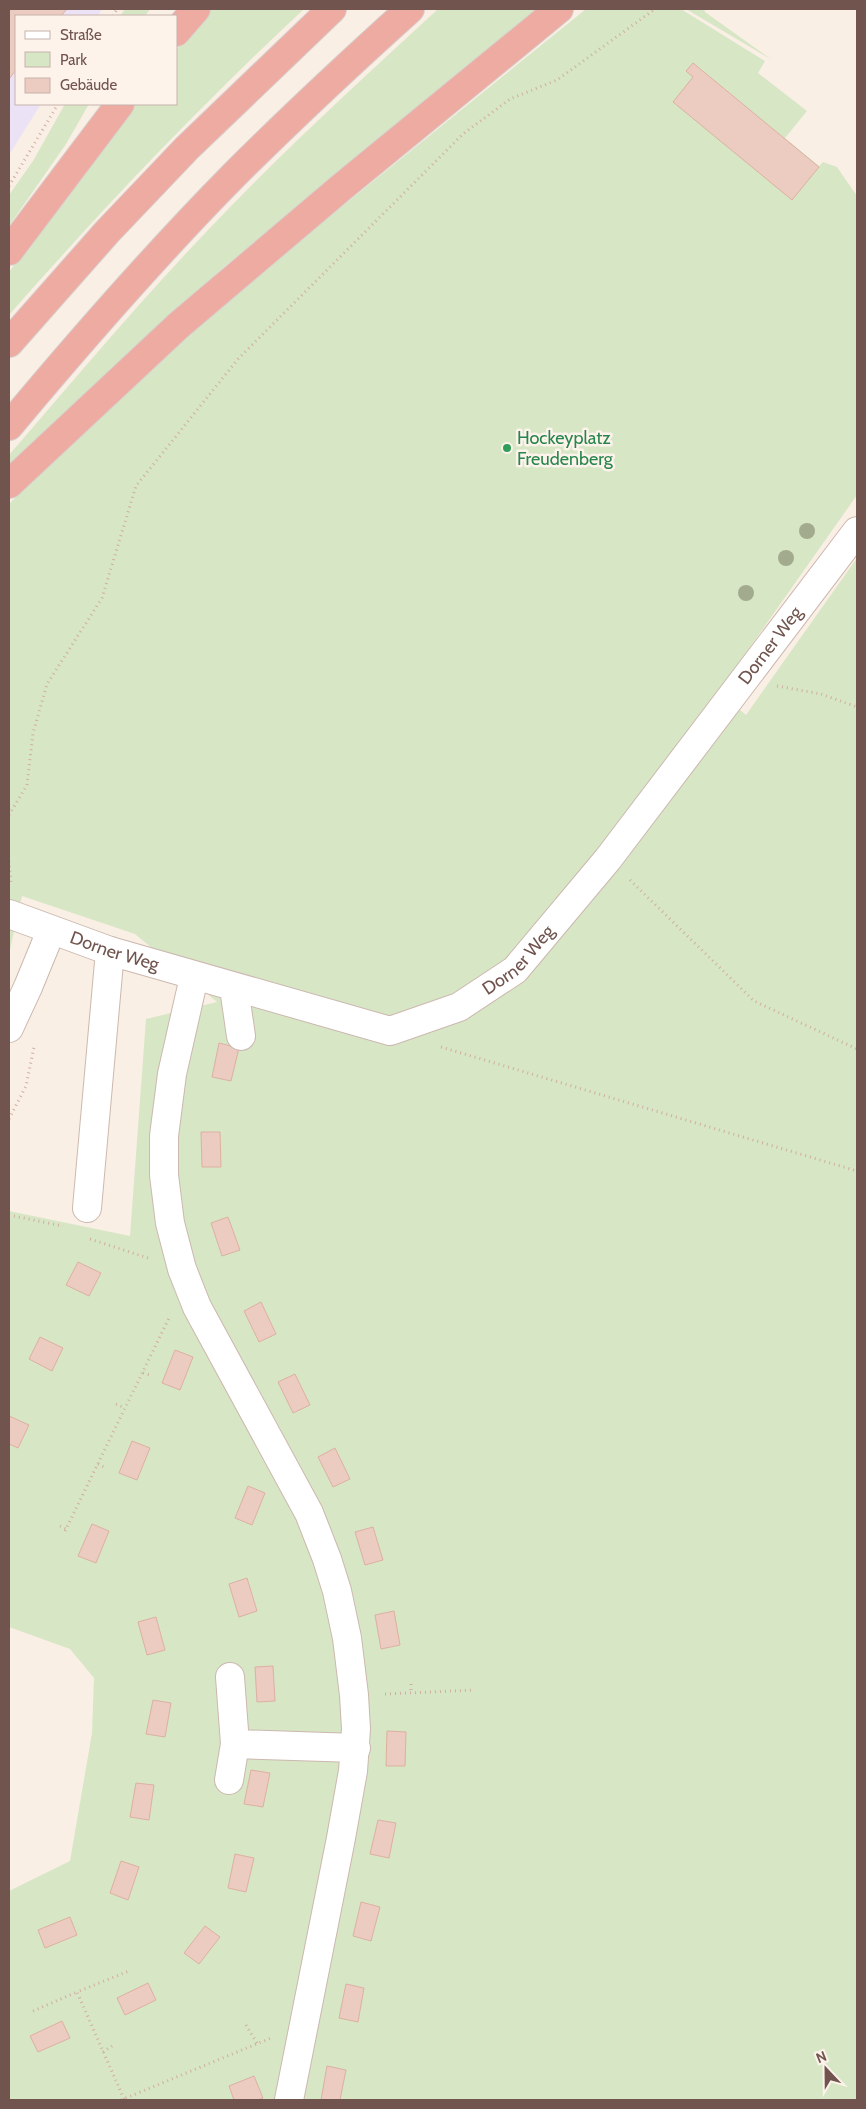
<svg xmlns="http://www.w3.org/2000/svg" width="866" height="2109" viewBox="0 0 866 2109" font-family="Cabin,sans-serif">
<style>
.education{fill:#ece2f6}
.green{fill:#d7e6c5}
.building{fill:#eccbc0;stroke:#ddb0a2}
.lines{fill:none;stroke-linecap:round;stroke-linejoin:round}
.minor-casing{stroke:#ccb8af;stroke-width:30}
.highway-casing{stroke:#d7cfcd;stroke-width:30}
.path{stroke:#d1aea3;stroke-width:3;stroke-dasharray:1 4;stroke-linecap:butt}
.minor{stroke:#fff;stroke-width:28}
.highway{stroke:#edaba2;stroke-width:28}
.tree{fill:#a3ab8e}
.leisure-dot{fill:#2e9e5b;stroke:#fdf3eb;stroke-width:2}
.labels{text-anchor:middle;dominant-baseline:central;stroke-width:5;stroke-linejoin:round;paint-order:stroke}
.leisure-label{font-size:18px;fill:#27864d;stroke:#fdf3eb;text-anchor:start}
.street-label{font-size:18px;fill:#70544d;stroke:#fdf3eb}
</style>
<rect width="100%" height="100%" fill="#faefe5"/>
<path class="education" d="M9 9H102L98 16H16V104H41L9 155Z"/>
<path class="green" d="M125 9H150L145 16H120Z
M211 9H304C200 106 103 208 9 315V272L134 104H176V50Z
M438 9H537L225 266 164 321 9 469V455C75 379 139 302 209 229 282 152 360 81 438 9Z
M586 9H681L765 61 758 73 807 111 785 138 819 166 823 162 837 167 857 196V495L736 667 722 694 746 715 857 558V2100H9V1891L70 1861 92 1733 94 1678 70 1649 9 1627V1211L130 1236 146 1019 217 1002 135 934 22 896 9 954V504L107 407 261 272Z
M686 9H704L705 12 772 60Z
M65 104H89L66 144 9 226V195L33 161Z"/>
<path class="building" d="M9 9H67L61 16H16V70L9 79Z
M693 63 819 167 792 200 673 102 693 77 686 71Z
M219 1043 239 1048 231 1081 212 1077Z
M201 1132H220L221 1167H202Z
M228 1217 240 1250 222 1256 211 1223Z
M78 1262 101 1273 89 1296 66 1285Z
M261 1302 276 1334 259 1342 244 1311Z
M40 1337 63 1348 52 1371 29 1359Z
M175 1350 193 1357 180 1390 162 1383Z
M295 1374 310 1405 293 1413 278 1382Z
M9 1416 29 1425 18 1448 9 1444Z
M132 1441 150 1448 137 1480 119 1473Z
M335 1448 350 1479 333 1487 318 1457Z
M248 1486 265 1493 252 1525 235 1518Z
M92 1524 109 1531 96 1563 78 1556Z
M373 1527 383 1560 365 1565 355 1532Z
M247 1578 257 1611 239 1617 229 1584Z
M394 1611 400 1645 381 1649 375 1615Z
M156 1617 165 1650 147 1655 138 1622Z
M273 1666 275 1701 257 1702 255 1667Z
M153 1700 171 1703 165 1737 146 1734Z
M387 1731 406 1732 405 1766H386Z
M251 1770 270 1773 263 1807 244 1804Z
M136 1783 154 1785 149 1820 130 1817Z
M378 1820 396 1823 389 1858 370 1854Z
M235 1854 254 1858 246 1892 228 1888Z
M121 1861 139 1867 128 1900 110 1893Z
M361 1902 380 1907 371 1941 353 1936Z
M70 1917 77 1935 45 1948 38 1930Z
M205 1926 220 1937 199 1964 184 1953Z
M148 1983 156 2000 125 2015 117 1998Z
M346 1984 364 1988 358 2022 339 2018Z
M62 2021 70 2038 38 2052 30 2036Z
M327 2066 346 2070 340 2100H321Z
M254 2076 263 2098 257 2100H234L229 2086Z"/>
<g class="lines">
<g class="minor-casing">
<g id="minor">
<path id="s1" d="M9 914 110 951 390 1031 459 1007 515 970 608 859 857 531"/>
<path d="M194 977 172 1074 164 1136V1175L170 1223 182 1269 197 1307 309 1513 327 1559 337 1591 347 1638 354 1695 356 1729 353 1771 341 1838 289 2100"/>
<path d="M234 988 241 1036"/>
<path d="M9 1028 28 987 51 931"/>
<path d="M87 1208 110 951"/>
<path d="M230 1677 235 1744 356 1748"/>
<path d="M229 1780 235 1744"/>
</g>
</g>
<g class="highway-casing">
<path id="highway" d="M176 32 196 9
M9 251 120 104
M9 343 107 232 187 148 332 9
M9 426C81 340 155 255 234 175 291 118 350 63 410 9
M9 484 179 325 343 186 559 9"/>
</g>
<path class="path" d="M113 16 117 9
M9 186 58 104
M777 686 821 694 857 707
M9 815 27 785 33 733 47 684 102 598 136 486 238 359 463 134 510 99 557 80 655 9
M9 861 11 885
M630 880 754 1001 857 1049
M441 1047 857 1171
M9 1119 26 1086 34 1047
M9 1215 63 1226
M90 1239 148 1258
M143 1373 150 1375
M116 1404 125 1408
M98 1464 104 1467
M60 1526 66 1529
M65 1531 169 1318
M411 1684V1693
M385 1694 475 1690
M33 2011 77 1992
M246 2025 257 2043
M103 2052 112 2046
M124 2099 77 1992 129 1971
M121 2100 271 2038"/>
<use href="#minor" class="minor"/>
<use href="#highway" class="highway"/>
</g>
<g class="tree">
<circle cx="807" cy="531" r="8"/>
<circle cx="786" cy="558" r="8"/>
<circle cx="746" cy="593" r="8"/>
</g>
<circle class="leisure-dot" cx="507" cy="448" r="5"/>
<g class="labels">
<g class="leisure-label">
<text x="517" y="438">Hockeyplatz<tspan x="517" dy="21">Freudenberg</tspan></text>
</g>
<g class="street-label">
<text stroke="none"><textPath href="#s1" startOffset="952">Dorner Weg</textPath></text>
<text stroke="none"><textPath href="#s1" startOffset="112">Dorner Weg</textPath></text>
<text stroke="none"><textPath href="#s1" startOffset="548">Dorner Weg</textPath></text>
</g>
</g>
<rect width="866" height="2109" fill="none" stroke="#70544d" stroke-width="20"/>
<rect x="15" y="15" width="162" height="90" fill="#fdf3eb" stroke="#c5b3ac"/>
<rect x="25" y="31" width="25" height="8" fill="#ffffff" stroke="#c5b3ac"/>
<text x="60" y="40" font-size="15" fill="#70544d">Straße</text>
<rect x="25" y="52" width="25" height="15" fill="#d7e6c5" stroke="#c5b3ac"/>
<text x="60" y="65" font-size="15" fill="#70544d">Park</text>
<rect x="25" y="78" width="25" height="15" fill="#eccbc0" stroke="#c5b3ac"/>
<text x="60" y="90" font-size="15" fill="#70544d">Gebäude</text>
<g transform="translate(826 2069) rotate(338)" stroke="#fdf3eb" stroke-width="4" paint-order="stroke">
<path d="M0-4L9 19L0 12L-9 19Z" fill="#70544d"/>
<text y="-8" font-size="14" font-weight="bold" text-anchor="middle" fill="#70544d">N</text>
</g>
</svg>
